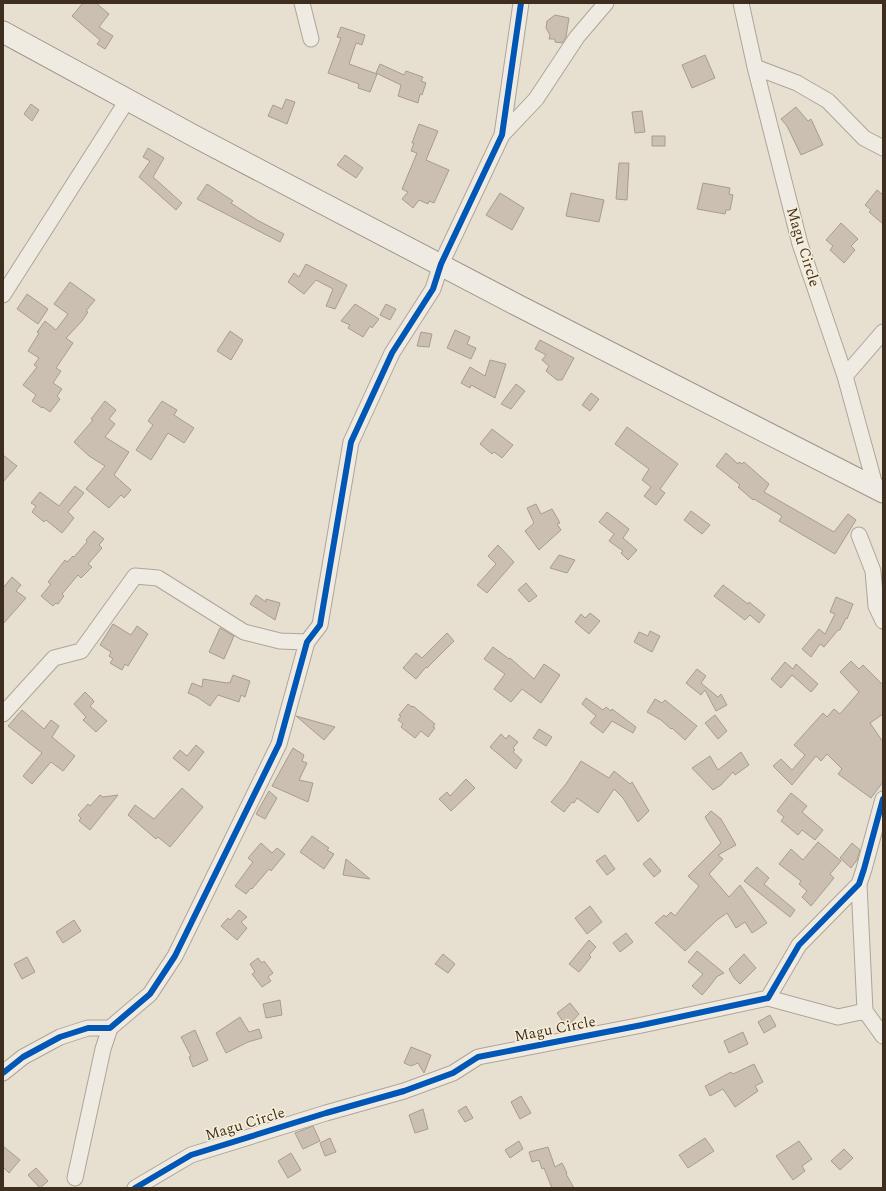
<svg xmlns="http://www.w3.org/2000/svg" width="886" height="1191" viewBox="0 0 886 1191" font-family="Spectral,serif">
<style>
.building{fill:#cbbfb2;stroke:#a89c90}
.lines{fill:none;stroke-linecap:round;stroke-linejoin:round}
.street-casing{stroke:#ada599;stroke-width:17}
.secondary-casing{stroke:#9c958a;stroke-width:23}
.street{stroke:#efebe3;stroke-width:15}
.secondary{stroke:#efebe3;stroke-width:21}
.cycleway-casing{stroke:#f7eed8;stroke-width:8}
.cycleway{stroke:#0057b8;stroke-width:6}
.labels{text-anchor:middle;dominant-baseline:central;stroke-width:3;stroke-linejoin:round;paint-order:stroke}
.street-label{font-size:15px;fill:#3d2e20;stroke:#f7eed8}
</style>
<rect width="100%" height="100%" fill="#e7e0d1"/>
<path class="building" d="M83 3H96L109 14 99 27 113 36 105 49 97 44 100 40 72 16Z
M555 15 569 18 566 37 562 43 555 42V39H549L550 35 546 28 547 21Z
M341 27 365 35 362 45 356 43 349 64 377 74 370 92 358 88 359 84 328 73 341 38 337 37Z
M705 55 715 78 692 88 682 65Z
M380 64 404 75 406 71 423 77 421 81 426 83 422 95 420 94 418 103 398 96 401 85 376 73Z
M286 99 295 102 287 124 268 116 273 105 282 109Z
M31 104 39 110 32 121 24 114Z
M796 107 808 121 811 119 823 145 801 155 787 126 781 119Z
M642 111 645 132 635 133 632 112Z
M419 124 438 131 426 160 449 170 434 203 429 201 428 204 419 200 413 208 402 199 408 192 402 189 417 153 411 151 414 143H412Z
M652 136H665V146H652Z
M148 148 164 158 153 177 182 203 176 210 139 177 150 161 143 157Z
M345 155 363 168 356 178 337 165Z
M619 163H629L627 200 616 199Z
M703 183 730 188 729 194 733 195 730 210H726L725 214 697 209Z
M207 184 233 201 231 203 257 220 284 234 280 242 197 199Z
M877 190 883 195V224L869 212 871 210 865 205Z
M500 193 524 208 512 230 486 215Z
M571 193 604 200 599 222 566 216Z
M841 223 858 239 851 246 855 250 844 263 830 250 833 246 826 240Z
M306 264 347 285 335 309 326 306 333 289 316 280 304 294 288 282 294 273 299 277Z
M70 282 95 300 86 311 88 312 82 321 66 338 73 343 56 368 61 371 53 383 62 389 57 396 60 399 50 412 43 407 42 408 32 401 36 395 23 385 37 367 34 365 39 358 28 351 39 333 37 332 45 321 56 330 68 314 54 304Z
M27 294 48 309 38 324 17 309Z
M355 304 379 319 372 328 370 326 363 337 348 328 350 325 341 321Z
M386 304 396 309 390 320 380 315Z
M455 330 470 337 467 344 476 348 471 359 447 348Z
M230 331 243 340 231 360 217 351Z
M421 332 432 334 429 347 417 346Z
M540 340 574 358 562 380H557L546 371 549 366 542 360 546 355 535 349Z
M490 360 506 364 495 398 471 385 470 388 461 383 470 367 485 376Z
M516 384 525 391 511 409 501 404Z
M591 393 599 399 590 411 582 405Z
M105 401 116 410 109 419 115 424 105 437 129 452 114 475 131 490 124 498 121 495 109 508 86 489 105 466 89 456 74 442 93 420 91 419Z
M162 401 177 410 174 415 194 428 184 443 168 433 151 460 136 450 153 425 148 421Z
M627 427 678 464 660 489 665 493 656 505 644 496 651 487 642 480 649 469 615 444Z
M492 429 513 445 502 458 494 452 492 454 480 444Z
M726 453 738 464 739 462 742 464 744 462 769 484 764 492 834 532 848 514 856 520 835 554 779 521 782 516 754 499 753 500 738 487 740 485 716 466Z
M3 455 17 466 3 482Z
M75 486 84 493 68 512 74 518 62 533 46 520 44 522 32 512 36 506 31 503 40 492 59 506Z
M536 504 541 514 552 509 560 523 557 524 561 530 539 550 525 531 534 523 527 508Z
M691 511 710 525 702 534 684 520Z
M607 512 629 529 623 538 637 550 628 560 621 553 623 551 609 541 614 534 599 522Z
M94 531 104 539 99 545 102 548 88 564 92 567 81 578 78 575 62 594 64 596 58 604 56 603 53 606 41 596 51 584 48 582 65 560 67 562 73 556 74 557 87 542 86 540Z
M498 545 514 562 487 593 477 585 496 564 488 556Z
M559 555 575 560 567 573 550 568Z
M12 577 21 585 16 591 26 598 3 624V588Z
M526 583 537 596 529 602 518 590Z
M723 585 748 604 749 602 765 615 759 623 750 615 745 620 714 596Z
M256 595 266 602V599L280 603 275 620 250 604Z
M836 597 853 604 847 619 846 618 840 630H838L824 647 820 644 811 657 802 649 819 629 825 634 835 614 830 612Z
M590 613 600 621 589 634 575 622 581 614 585 618Z
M113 624 131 635 137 626 148 634 128 666 125 664 122 670 110 663 113 659 109 656 111 652 100 645Z
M220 628 234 636 224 659 209 652Z
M650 631 660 636 652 652 634 642 639 632 648 636Z
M447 633 454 641 427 668 426 667 416 679 403 668 416 653 422 658Z
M493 647 509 659 510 658 534 679 544 664 560 675 541 703 522 689 511 702 494 689 505 674 484 659Z
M851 661 859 669 863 665 883 685V714L870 723 883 742V782L871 798 838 774 842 769 827 754 821 761 816 756 792 785 773 766 781 759 792 770 805 755 794 745 823 713 827 717 834 709 840 714 859 692 840 672Z
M785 662 793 669 796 664 818 684 811 692 792 675 781 688 771 679Z
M697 669 706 676 701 683 718 697 721 694 727 705 716 711 705 690 701 695 686 683Z
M233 675 250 681 245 697 241 695 239 702 218 695 210 706 197 697 188 693 192 683 202 687 203 679 227 683 228 682 230 683Z
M85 692 93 700 94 702 90 706 107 721 96 732 83 720 86 717 74 704Z
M586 698 603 710 606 707 611 711 612 709 636 727 633 733 612 721 603 733 590 723 596 716 582 704Z
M655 699 662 703 665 700 697 726 685 740 672 728 671 729 661 720 647 712Z
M408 704 412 707 413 706 435 724 433 727 435 728 428 737 421 731 415 738 401 727 403 724 398 720 401 716 399 715Z
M22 710 44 729 51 720 59 726 52 737 75 756 63 771 51 762 32 784 23 776 42 753 8 726Z
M715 715 727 731 718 739 705 723Z
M296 716 335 727 324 740Z
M539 729 552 737 546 746 533 738Z
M501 734 506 739 509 735 518 742 513 748 515 750 513 752 522 760 516 769 490 747Z
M196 745 204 752 189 771 173 758 180 750 187 756Z
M293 748 304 755 302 761 307 763 299 780 313 783 308 802 272 786Z
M741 752 749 765 735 775 733 772 721 785 713 790 692 768 710 756 718 770Z
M581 761 609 778 614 771 630 784 632 782 649 811 638 822 623 798 614 789 598 813 577 798 574 803 572 802 564 812 551 802 566 784Z
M466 779 475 788 451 811 439 799 447 792 450 796Z
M182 788 203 807 170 847 158 837 156 839 128 815 135 805 154 819Z
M269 791 277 798 265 819 256 814Z
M791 793 807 806 802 812 823 830 815 840 802 830 798 835 781 821 784 817 777 811Z
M100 795 103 797 118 795 90 830 79 821 81 818 78 815 88 804 90 806Z
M711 811 721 819 736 845 718 855 723 859 709 874 729 897 740 885 767 923 752 933 745 922 736 928 727 913 717 920 685 951 655 923 664 915 666 917 671 912 675 916 699 886 688 876 721 843 705 817Z
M312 836 329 848 327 850 334 854 324 869 300 852Z
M818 842 841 861 830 874 834 878 811 906 802 897 807 891 799 884 801 881 779 864 791 849 803 860Z
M261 843 272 853 277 848 285 854 271 871 269 869 252 889 251 888 246 894 235 886 253 862 248 858Z
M852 843 860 850 857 860 851 868 840 858Z
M605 855 615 869 607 875 596 861Z
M650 858 661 871 654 877 643 864Z
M346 859 370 879 343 875Z
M757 867 769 878 764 884 795 910 790 917 744 881Z
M590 906 602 922 587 934 575 918Z
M239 910 247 917 241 922 247 928 237 940 221 926 228 918 230 920Z
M74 920 81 931 63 943 56 932Z
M626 933 633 942 620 952 613 943Z
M589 940 596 947 589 955 591 957 579 972 569 964Z
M697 951 724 973 716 977V978L709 987 702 995 692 986 703 974 688 962Z
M443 954 455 964 448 973 435 964Z
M744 954 756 968 740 984 734 978 729 969Z
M27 957 35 972 22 979 14 964Z
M258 958 262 963 264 961 273 973 268 977 271 981 262 987 252 974 255 972 250 964Z
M280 1000 282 1015 266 1018 263 1004Z
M570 1003 579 1014 567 1027 557 1013Z
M770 1015 776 1026 764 1033 758 1022Z
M240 1017 249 1032 259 1029 262 1038 248 1042 226 1053 216 1033Z
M195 1030 208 1060 193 1067 189 1057 191 1056 181 1037Z
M743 1032 748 1044 729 1053 724 1041Z
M411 1047 431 1055 424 1073 418 1063 411 1066 404 1063Z
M754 1064 763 1082 755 1086 758 1091 735 1107 723 1089 710 1096 705 1086 731 1072 733 1074Z
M521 1096 531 1113 520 1119 511 1102Z
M466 1106 473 1118 465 1122 458 1111Z
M423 1109 428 1129 415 1133 409 1115Z
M313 1126 320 1141 303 1149 295 1133Z
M330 1138 336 1152 325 1156 320 1143Z
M705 1138 714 1151 688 1168 679 1155Z
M519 1141 523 1149 510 1158 505 1150Z
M799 1141 812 1159 802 1166 805 1171 793 1180 776 1156Z
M3 1146 20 1160 9 1173 3 1167Z
M548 1147 555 1167 562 1163 567 1173 566 1174 574 1188H552L544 1168 542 1169 539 1160 532 1162 529 1152Z
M844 1149 853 1158 840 1170 831 1161Z
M291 1153 301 1170 288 1178 278 1161Z
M36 1168 48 1181 40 1188 28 1175Z"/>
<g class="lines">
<g class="street-casing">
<path id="street" d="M302 3 311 39
M741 3 755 67 800 244 845 376 876 489
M755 67 797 83 828 101 864 138 883 148
M502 135 536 99 577 37 606 3
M3 295 128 99
M845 376 883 332
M859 535 873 571 876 606 883 621
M3 714 54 658 81 651 135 576 158 578 244 632 280 641 307 642
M859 884 865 1011 883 1036
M768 998 838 1017 865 1011
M3 1073 23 1057 60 1037 88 1028H110L150 994 175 956 279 744 307 642 320 625 351 442 392 353 433 289 441 264 502 135 521 3
M75 1178 103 1049 110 1028
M135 1188 191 1155 326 1113 404 1091 453 1073 478 1057 642 1025 768 998 799 945 859 884 864 869 883 799"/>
</g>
<g class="secondary-casing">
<path id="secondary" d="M3 32 196 137 517 305 883 492"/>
</g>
<use href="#street" class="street"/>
<use href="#secondary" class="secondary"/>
<g class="cycleway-casing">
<path id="cycleway" d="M3 1073 23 1057 60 1037 88 1028H110L150 994 175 956 279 744 307 642 320 625 351 442 392 353 433 289 441 264 502 135 521 3
M135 1188 191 1155 326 1113 404 1091 453 1073 478 1057 642 1025 768 998 799 945 859 884 864 869 883 799"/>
</g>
<use href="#cycleway" class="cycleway"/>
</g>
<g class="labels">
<g class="street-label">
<text transform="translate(803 247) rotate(73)">Magu Circle</text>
<text transform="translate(555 1029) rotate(-11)">Magu Circle</text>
<text transform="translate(245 1124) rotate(-17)">Magu Circle</text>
</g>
</g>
<rect width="886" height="1191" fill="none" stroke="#3d2e20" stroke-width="8"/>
</svg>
